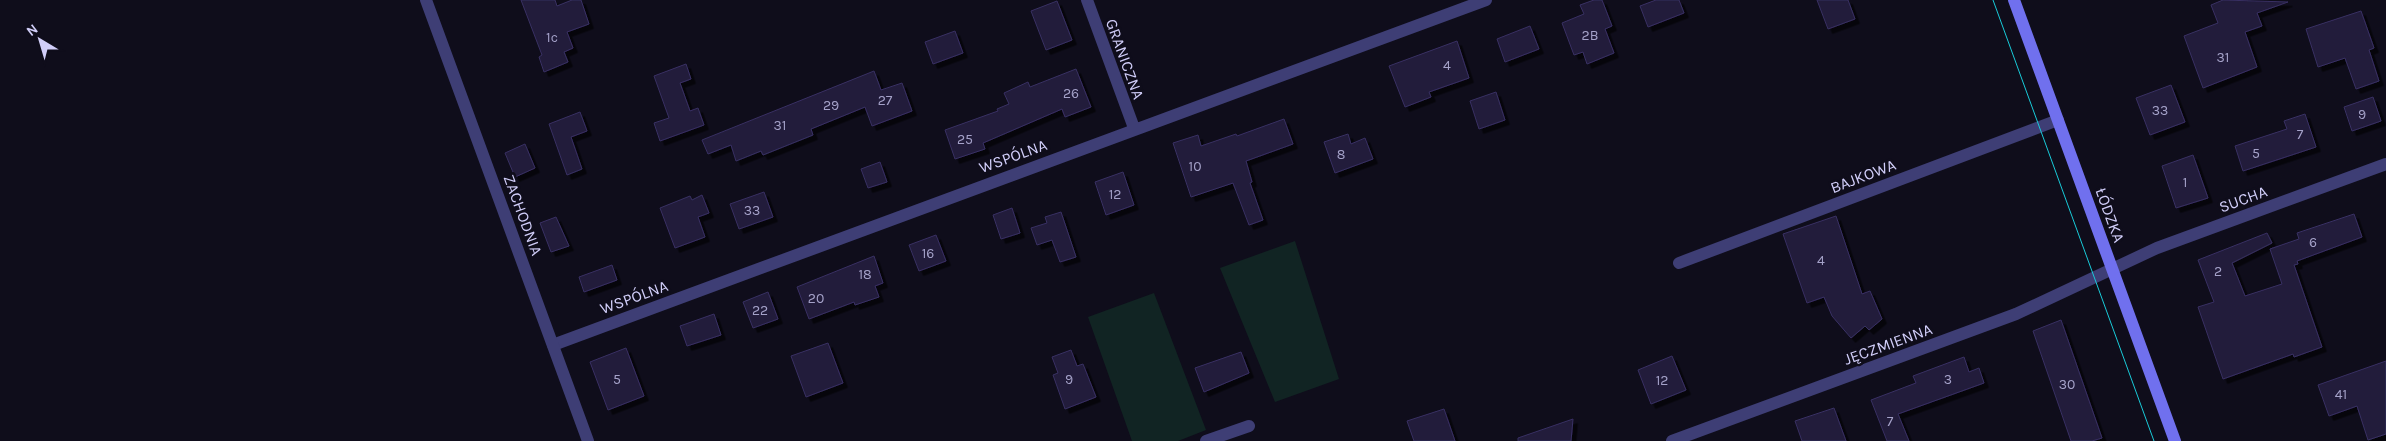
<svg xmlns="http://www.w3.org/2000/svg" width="2386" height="441" viewBox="0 0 2386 441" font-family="Karla,sans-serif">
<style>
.green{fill:#112423}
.building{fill:#211c3a;stroke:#393063;filter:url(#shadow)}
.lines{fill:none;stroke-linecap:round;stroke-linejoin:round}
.minor{stroke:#3e3e75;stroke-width:12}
.tertiary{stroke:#3e3e75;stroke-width:12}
.secondary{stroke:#7070ee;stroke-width:12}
.tram{stroke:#19cbd9;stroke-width:1}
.labels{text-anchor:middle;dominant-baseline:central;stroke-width:5;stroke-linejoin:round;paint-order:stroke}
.number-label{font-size:14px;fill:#a5a2c9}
.street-label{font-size:16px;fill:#d1cef9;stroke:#0f0d1b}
</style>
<defs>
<filter id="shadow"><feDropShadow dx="4.5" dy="4.5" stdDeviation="0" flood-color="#0009"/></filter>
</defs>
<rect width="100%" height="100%" fill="#0f0d1b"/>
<path class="green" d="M1295 241 1339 379 1275 402 1220 268Z
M1154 293 1206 430 1178 441H1132L1088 317Z"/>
<path class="building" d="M521 0H555L557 6 572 0H581L589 24 567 32 573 48 564 52 568 62 544 72 539 57 542 55Z
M1594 0H1602L1612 26 1605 29 1614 53 1587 64 1583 52 1574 55 1562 23 1584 14 1580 5Z
M1656 0H1679L1684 13 1648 27 1640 6Z
M1817 0H1848L1855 19 1828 29Z
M2223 0 2288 2 2257 13 2262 26 2245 32 2257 67 2203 88 2184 36 2218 23 2211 5Z
M1057 1 1072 40 1046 50 1031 11Z
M2361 11 2374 48 2369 50 2379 81 2356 89 2345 58 2318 67 2306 29Z
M1530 26 1539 49 1505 62 1497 39Z
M955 31 963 53 933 64 925 42Z
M1457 41 1469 78 1429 92 1431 97 1405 107 1389 66Z
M686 64 691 79 680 83 690 111 698 108 704 125 660 141 654 123 669 118 654 76Z
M1076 69 1091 107 1065 117 1062 109 983 143 985 149 955 159 945 130 998 111 997 109 1009 104 1004 93 1028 82 1030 87Z
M874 71 881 90 902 83 912 111 872 126 865 107 811 129 813 135 763 155 761 151 736 161 731 145 708 154 702 140Z
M2171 85 2185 122 2150 135 2136 98Z
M1496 92 1505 120 1479 129 1470 101Z
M2373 97 2381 121 2352 131 2344 107Z
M580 112 587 131 571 137 582 169 567 175 549 124Z
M2305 114 2316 147 2243 171 2235 146 2287 129 2284 121Z
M1284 119 1293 144 1246 161 1252 182 1250 183 1263 220 1249 225 1233 183 1191 197 1173 143 1198 135 1201 146 1236 134 1237 136Z
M1348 134 1351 144 1365 138 1373 159 1335 173 1324 142Z
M525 144 535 168 515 177 505 153Z
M2193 155 2208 198 2176 208 2162 166Z
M880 162 887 182 868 188 861 169Z
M1123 172 1134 205 1106 215 1095 182Z
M764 192 773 217 739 229 730 204Z
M702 195 709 213 698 217 705 237 675 248 660 208 690 196 692 200Z
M1012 208 1020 233 1001 239 993 215Z
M1061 212 1076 257 1060 262 1052 240 1037 245 1031 228 1047 223 1045 217Z
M2354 214 2362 237 2297 261 2298 264 2294 265 2322 347 2294 357 2293 354 2223 379 2198 307 2214 302 2198 260 2267 233 2272 243 2232 263 2245 296 2282 284 2270 249 2299 239 2297 233Z
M1836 216 1862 294 1870 291 1882 319 1869 330 1865 326 1851 338 1832 316 1824 297 1807 303 1783 234Z
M556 217 569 246 551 252 540 223Z
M936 235 946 261 919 271 909 245Z
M874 256 883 283 875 286 879 297 855 305 854 302 809 319 797 287Z
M612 265 617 280 584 292 579 277Z
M768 292 778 319 753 328 743 302Z
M714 314 721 335 687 346 680 326Z
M2061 320 2102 438 2092 441H2071L2033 331Z
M828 343 843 383 806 397 791 356Z
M626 348 644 396 608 410 590 362Z
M1071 350 1077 366 1083 364 1096 397 1065 409 1053 375 1058 373 1052 357Z
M1241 352 1249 373 1204 392 1195 368Z
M1672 356 1686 390 1651 404 1638 370Z
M1964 357 1969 372 1979 368 1984 383 1898 414 1909 441H1887L1871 400 1916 383 1913 376Z
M2386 361V434L2368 440 2357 406 2329 416 2318 385Z
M1834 408 1846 441H1802L1795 421Z
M1444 409 1455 441H1414L1407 421Z
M1573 419 1571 441H1518V438Z"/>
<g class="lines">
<path class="minor" d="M1087 0 1134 128
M1679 263 2058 120
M553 345 1486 0
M1206 441 1249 426
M1672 441 2016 314 2157 248 2386 164"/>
<path class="tertiary" d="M426 0 588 441"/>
<path class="secondary" d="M2014 0 2175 441"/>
<path class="tram" d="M1993 0 2154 441"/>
</g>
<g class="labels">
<g class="number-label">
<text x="1590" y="35">2B</text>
<text x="552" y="37">1c</text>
<text x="2223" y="57">31</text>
<text x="1447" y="65">4</text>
<text x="1071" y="93">26</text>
<text x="885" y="100">27</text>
<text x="831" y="105">29</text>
<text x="2160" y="110">33</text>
<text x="2362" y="114">9</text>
<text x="780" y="125">31</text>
<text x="2300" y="134">7</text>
<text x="965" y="139">25</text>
<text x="2256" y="153">5</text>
<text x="1341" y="154">8</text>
<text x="1195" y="166">10</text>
<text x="2185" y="182">1</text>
<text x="1115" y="194">12</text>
<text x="752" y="210">33</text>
<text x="2313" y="242">6</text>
<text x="928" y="253">16</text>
<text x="1821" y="260">4</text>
<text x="2218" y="271">2</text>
<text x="865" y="274">18</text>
<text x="816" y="298">20</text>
<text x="760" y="310">22</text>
<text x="617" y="379">5</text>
<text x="1069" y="379">9</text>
<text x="1948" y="379">3</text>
<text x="1662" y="380">12</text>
<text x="2067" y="384">30</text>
<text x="2341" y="394">41</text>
<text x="1890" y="421">7</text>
</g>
<g class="street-label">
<text transform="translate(1125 59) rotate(70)">GRANICZNA</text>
<text transform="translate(1013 156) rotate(-20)">WSPÓLNA</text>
<text transform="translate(1863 176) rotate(-21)">BAJKOWA</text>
<text transform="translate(2243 199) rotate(-20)">SUCHA</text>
<text transform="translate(523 215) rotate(70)">ZACHODNIA</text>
<text transform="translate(2110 215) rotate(70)">ŁÓDZKA</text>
<text transform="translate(634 297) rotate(-20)">WSPÓLNA</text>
<text transform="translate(1888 344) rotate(-20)">JĘCZMIENNA</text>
</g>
</g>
<g transform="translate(40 40) rotate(322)" stroke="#0f0d1b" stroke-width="4" paint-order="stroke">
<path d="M0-4L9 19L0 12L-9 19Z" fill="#d1cef9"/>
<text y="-8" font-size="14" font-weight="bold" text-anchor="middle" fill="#d1cef9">N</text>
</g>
</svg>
